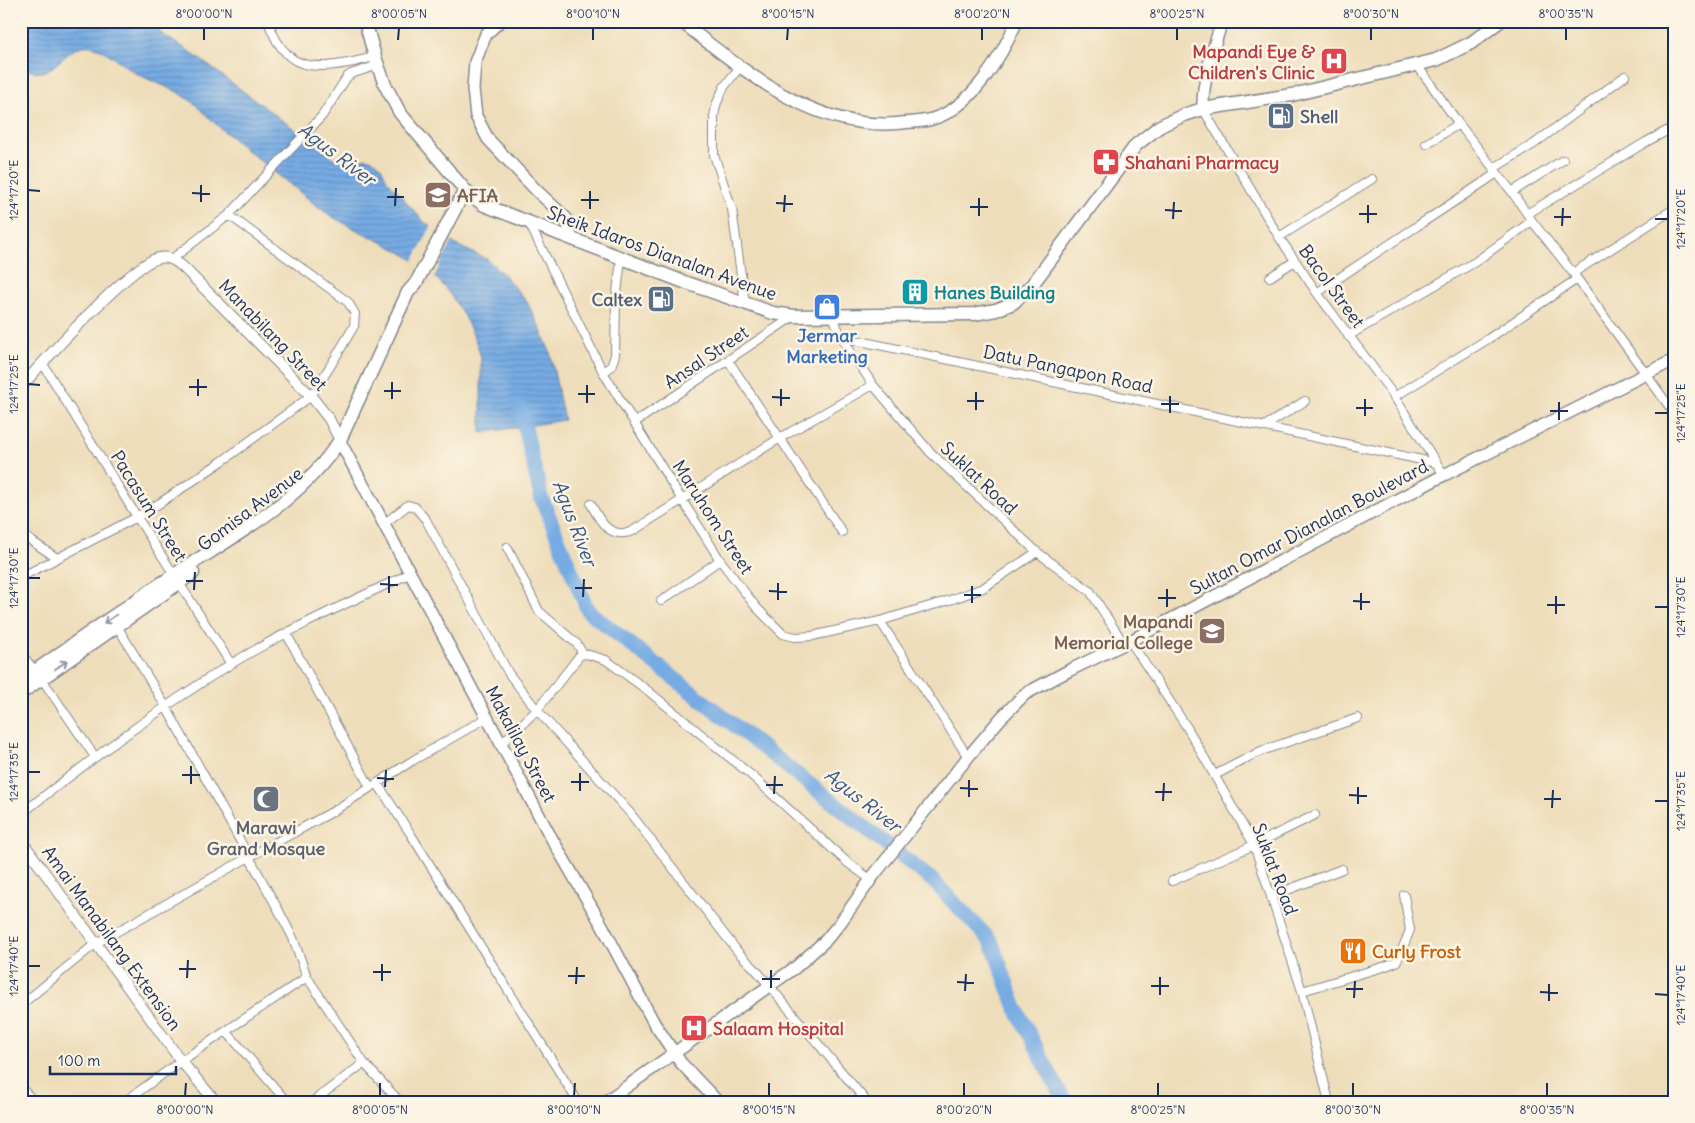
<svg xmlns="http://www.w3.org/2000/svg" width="1695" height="1123" viewBox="0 0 1695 1123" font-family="Delius,sans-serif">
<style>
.water{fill:url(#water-rules);stroke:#486da0}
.pier{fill:#eeddba}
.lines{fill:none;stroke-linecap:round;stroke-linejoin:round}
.river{stroke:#76abe3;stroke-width:15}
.minor-casing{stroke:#84868c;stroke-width:10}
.tertiary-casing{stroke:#84868c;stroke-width:12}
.secondary-casing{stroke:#84868c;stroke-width:14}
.primary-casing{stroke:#84868c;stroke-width:15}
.minor{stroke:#fff;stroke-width:8}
.tertiary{stroke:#fff;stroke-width:10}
.secondary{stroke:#fff;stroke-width:11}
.primary{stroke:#fff;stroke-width:12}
.oneway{stroke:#8d97ae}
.ticks{fill:none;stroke:#1b2f5e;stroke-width:2}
.labels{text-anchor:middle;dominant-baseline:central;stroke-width:5;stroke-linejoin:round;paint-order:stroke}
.health-label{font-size:18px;font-weight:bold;fill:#be3a42;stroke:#fcf5e5;text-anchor:start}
.service-label{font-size:18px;font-weight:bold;fill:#4e5e75;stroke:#fcf5e5;text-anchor:start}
.education-label{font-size:18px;font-weight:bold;fill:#785e54;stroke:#fcf5e5;text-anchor:start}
.street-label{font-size:18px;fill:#1b2f5e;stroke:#fcf5e5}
.culture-label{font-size:18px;font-weight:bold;fill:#0d838f;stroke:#fcf5e5;text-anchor:start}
.shop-label{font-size:18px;font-weight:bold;fill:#366cbe;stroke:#fcf5e5}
.worship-label{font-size:18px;font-weight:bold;fill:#5b616d;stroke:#fcf5e5}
.food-label{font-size:18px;font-weight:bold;fill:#c56008;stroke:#fcf5e5;text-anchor:start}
.water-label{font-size:19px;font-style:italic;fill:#365486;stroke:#fcf5e5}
.neatline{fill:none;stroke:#1b2f5e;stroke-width:2}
.ticks-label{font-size:12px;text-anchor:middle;fill:#1b2f5e}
</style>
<defs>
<pattern id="water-rules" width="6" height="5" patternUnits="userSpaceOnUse" patternTransform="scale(1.25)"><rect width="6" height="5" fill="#76abe3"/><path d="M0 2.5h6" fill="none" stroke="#608cbb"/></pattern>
</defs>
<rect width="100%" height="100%" fill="#fcf5e5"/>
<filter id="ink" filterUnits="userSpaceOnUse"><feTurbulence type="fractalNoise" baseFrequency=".02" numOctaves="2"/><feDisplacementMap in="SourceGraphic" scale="10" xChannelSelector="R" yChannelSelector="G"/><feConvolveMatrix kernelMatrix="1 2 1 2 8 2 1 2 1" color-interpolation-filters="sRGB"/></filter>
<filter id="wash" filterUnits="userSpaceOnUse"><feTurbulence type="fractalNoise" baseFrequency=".0096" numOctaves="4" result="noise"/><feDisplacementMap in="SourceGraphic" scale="20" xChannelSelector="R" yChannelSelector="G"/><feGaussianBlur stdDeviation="1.12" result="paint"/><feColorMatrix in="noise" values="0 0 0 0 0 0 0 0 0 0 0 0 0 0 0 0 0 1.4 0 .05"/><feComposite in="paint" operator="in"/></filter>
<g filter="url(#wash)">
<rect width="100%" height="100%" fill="#eeddba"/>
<path class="water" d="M21 21H150L163 35 186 49 335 159 346 162 367 158 375 161 380 165 387 180 424 222 456 245 487 259 505 276 527 302 540 328 550 352 564 420 481 433V359C476 334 456 299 438 280 409 250 366 237 331 216 317 207 305 196 292 186 267 166 242 147 218 126 208 117 199 106 187 98 172 87 153 83 136 73 122 65 110 52 95 47 65 37 55 87 25 68L21 60Z"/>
<path class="pier" d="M432 225 453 239 433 279 413 262Z"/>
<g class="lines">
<path class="river" d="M520 406 541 497 588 611 932 880 991 941 1016 1008 1063 1099 1067 1102"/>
</g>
</g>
<g filter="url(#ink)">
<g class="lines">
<g class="minor-casing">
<path id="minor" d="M268 21C272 33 278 46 288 55 308 75 350 63 375 57
M1417 65 1459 124 1512 192 1532 221 1573 273 1674 413
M739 68 724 87 716 105 714 117V155L732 209 745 304
M1203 109 1279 237 1317 293 1392 393 1444 475
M1426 144 1459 124
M1494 168 1534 144 1625 76
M1512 192 1563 160
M1527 214 1646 142 1674 127
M529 223 603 372 682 500 720 560 756 607 783 634 795 637 812 636 880 621 950 600 983 588 1037 552
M1279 237 1372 179
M172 259 229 215 322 116 347 77 351 74 378 65
M1573 273 1674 209
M1270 277 1295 261
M1317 293C1376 252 1437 214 1497 173
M833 316 841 337 873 385 930 452 1037 552 1090 591 1124 644
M1348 336 1475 262 1532 221
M841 337 1436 463
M728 360 842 532
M43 364 137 517 231 664
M603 372 611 367 615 355 616 301 621 259
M1394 397 1488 339 1577 279
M634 423 794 316
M1263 427 1305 401
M591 504C600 522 609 538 631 532L780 438 873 385
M385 523 408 505 415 507 426 520 509 674 537 710 580 655 586 654 606 660 647 690 751 775 848 863 866 876
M21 534 57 558
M507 547 539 611 577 644 583 654
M21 577 137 517 160 503 221 462 311 396 331 365 354 326 355 314 348 302 229 215
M661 601 720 560
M880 621 968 757
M117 626 166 707 279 911 293 938 307 977 364 1063 400 1102
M286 633 370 787
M1130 641 1188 729 1254 845 1302 991 1329 1102
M21 654 42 679 95 757
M501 744 537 710 630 813 738 952 756 970 867 1102
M1215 775 1261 751 1358 718
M377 783 410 833 578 1102
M21 814C89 761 158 709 231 664 289 629 350 602 411 573
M1172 881 1254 845 1315 815
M1272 896 1342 869
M1302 991 1383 967 1396 962 1400 955 1410 930 1404 895
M21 1005 95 944 249 857 332 812 412 761 488 717
M226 1031 287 1102
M21 1088 35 1102
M124 1102 181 1061 307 977
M312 1102 364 1063"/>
</g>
<g class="tertiary-casing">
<path id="tertiary" d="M21 387C42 363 133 262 159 258 169 256 176 261 183 267L311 396 329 419 342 444
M21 840 181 1061 216 1102"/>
</g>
<g class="secondary-casing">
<path id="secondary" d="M500 21 486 34 475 62 473 89 476 116 488 139 536 190 566 218 568 223 571 238
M680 21C744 70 815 133 902 123 912 122 923 122 932 119 972 108 1001 57 1017 21
M1203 109C1202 80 1213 50 1222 21
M343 447 548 832 603 927 654 1023 681 1063 718 1102
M605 1102 796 967 826 940 840 923 874 875 968 757 1001 718 1025 694 1070 670 1130 641 1444 475 1674 360"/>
</g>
<g class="primary-casing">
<path id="primary" d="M365 21 375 57 385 85 400 113 465 190 484 205 684 282 773 313 794 316 974 314 996 310 1013 303 1032 285 1136 145 1160 126 1184 115 1203 109 1292 95 1436 60 1471 43 1500 21
M21 681C72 645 122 609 174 575 236 534 298 504 340 440L408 292 416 283 465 190
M21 693 193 573"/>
</g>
<use href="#minor" class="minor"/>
<use href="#tertiary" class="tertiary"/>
<use href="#secondary" class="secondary"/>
<use href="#primary" class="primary"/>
</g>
<defs><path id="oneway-shaft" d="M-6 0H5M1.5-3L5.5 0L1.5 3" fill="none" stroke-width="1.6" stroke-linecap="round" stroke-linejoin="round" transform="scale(1.25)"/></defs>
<g class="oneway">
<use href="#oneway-shaft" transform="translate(110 619) rotate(145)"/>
<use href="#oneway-shaft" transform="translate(61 665) rotate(-35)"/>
</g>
</g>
<path class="ticks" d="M204 40V28M398 40 399 28M593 40V28M787 40 788 28M982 40V28M1177 40V28M1371 40V28M1566 40V28M28 190 40 191M192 193 210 194M387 197H404M581 200H599M201 202V185M776 203 793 204M395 206 396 188M970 207H988M590 209V191M1165 210 1182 211M784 212 785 195M1359 214H1377M979 216V198M1554 217H1571M1173 219 1174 202M1655 219H1668M1368 223V205M1562 226 1563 208M28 384 40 385M189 387H207M384 391H401M578 394H595M198 396V379M772 397 790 398M392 399V382M967 401H984M587 403V385M1161 404H1179M781 406V389M1356 408H1373M976 410V392M1550 411H1568M1170 413V396M1655 413H1668M1365 416V399M1559 420V402M28 578H40M186 581H203M380 584 398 585M575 588H592M194 590 195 572M769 591 787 592M389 593V576M964 595H981M583 597 584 579M1158 598H1176M778 600V583M1353 601 1370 602M972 603V586M1547 605H1565M1167 607V589M1655 607H1668M1361 610V593M1556 614V596M28 772H40M182 775H200M377 778 394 779M571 782H589M191 784V766M766 785H783M385 787 386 770M960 788 978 789M580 791V773M1155 792H1172M774 794 775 776M1349 795 1367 796M969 797V780M1544 799H1561M1163 801 1164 783M1655 801H1668M1358 804V787M1552 808 1553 790M28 966H40M179 969H196M373 972H391M568 976H585M187 978 188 960M762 979H780M382 981V964M957 982 974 983M576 984 577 967M1151 986H1169M771 988V970M1346 989H1363M965 991 966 974M1540 992 1558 993M1655 994 1668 995M1160 995V977M1354 998 1355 981M1549 1001V984M185 1096 186 1083M380 1096V1083M574 1096 575 1083M769 1096V1083M964 1096V1083M1158 1096V1083M1353 1096V1083M1547 1096V1083"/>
<defs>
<g id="hospital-square" transform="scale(1.4375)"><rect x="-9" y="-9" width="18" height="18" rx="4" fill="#e0444e" stroke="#fcf5e5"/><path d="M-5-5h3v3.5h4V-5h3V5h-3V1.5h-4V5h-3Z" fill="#fff"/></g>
<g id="fuel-square" transform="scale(1.4375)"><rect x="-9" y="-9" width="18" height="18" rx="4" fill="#5c6f8a" stroke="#fcf5e5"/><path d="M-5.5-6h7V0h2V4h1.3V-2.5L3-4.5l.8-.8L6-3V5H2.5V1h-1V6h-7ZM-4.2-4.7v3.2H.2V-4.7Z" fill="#fff"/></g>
<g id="pharmacy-square" transform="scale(1.4375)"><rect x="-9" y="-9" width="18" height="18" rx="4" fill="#e0444e" stroke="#fcf5e5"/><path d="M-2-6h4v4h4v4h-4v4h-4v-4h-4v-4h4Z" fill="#fff"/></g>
<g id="school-square" transform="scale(1.4375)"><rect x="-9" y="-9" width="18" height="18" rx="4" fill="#8d6e63" stroke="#fcf5e5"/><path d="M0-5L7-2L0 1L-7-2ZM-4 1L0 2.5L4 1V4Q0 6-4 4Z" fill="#fff"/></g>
<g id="building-square" transform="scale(1.4375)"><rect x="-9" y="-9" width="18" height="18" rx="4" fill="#0f9aa8" stroke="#fcf5e5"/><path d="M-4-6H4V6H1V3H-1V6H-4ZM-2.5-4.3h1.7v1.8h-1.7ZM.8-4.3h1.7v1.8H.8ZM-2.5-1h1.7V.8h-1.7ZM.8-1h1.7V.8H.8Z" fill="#fff"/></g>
<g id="shop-square" transform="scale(1.4375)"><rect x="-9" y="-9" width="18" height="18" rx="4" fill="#3f7fe0" stroke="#fcf5e5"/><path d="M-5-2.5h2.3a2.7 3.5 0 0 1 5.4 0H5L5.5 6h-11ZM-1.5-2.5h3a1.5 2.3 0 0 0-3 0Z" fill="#fff"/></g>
<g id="university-square" transform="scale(1.4375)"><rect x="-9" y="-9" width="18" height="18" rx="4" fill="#8d6e63" stroke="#fcf5e5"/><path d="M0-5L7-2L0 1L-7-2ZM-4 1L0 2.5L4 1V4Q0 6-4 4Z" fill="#fff"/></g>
<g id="mosque-square" transform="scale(1.4375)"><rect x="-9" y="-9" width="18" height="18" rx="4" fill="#6b7280" stroke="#fcf5e5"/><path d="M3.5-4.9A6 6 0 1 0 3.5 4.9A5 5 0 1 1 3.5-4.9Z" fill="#fff"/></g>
<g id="restaurant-square" transform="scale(1.4375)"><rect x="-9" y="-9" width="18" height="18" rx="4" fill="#e8710a" stroke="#fcf5e5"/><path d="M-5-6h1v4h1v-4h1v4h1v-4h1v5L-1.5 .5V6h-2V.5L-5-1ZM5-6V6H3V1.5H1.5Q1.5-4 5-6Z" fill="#fff"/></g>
</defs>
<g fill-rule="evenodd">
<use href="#hospital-square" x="1334" y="61"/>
<use href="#fuel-square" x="1281" y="116"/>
<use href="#pharmacy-square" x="1106" y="162"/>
<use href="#school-square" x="438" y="195"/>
<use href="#building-square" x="915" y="292"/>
<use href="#fuel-square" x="661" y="299"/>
<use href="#shop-square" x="827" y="307"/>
<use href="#university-square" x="1212" y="631"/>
<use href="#mosque-square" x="266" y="799"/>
<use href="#restaurant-square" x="1353" y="951"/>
<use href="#hospital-square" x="694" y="1028"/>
</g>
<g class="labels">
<g class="health-label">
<text x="1315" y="51" text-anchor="end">Mapandi Eye &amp;<tspan x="1315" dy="21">Children's Clinic</tspan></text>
<text x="1125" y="162">Shahani Pharmacy</text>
<text x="713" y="1028">Salaam Hospital</text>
</g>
<g class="service-label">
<text x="1300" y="116">Shell</text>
<text x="642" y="299" text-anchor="end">Caltex</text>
</g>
<g class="education-label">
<text x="457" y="195">AFIA</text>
<text x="1193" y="621" text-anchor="end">Mapandi<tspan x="1193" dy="21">Memorial College</tspan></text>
</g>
<g class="street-label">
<text transform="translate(662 253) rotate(20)">Sheik Idaros Dianalan Avenue</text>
<text transform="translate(1332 286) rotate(54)">Bacol Street</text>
<text transform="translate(273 335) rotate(46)">Manabilang Street</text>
<text transform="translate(706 357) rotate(-34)">Ansal Street</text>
<text transform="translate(1068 369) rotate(12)">Datu Pangapon Road</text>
<text transform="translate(979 478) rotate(43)">Suklat Road</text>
<text transform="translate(149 506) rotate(58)">Pacasum Street</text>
<text transform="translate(250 509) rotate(-37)">Gomisa Avenue</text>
<text transform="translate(713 517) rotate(57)">Maruhom Street</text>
<text transform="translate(1309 527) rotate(-28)">Sultan Omar Dianalan Boulevard</text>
<text transform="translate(521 744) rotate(62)">Makalilay Street</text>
<text transform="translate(1275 869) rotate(69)">Suklat Road</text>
<text transform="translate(112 938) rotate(54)">Amai Manabilang Extension</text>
</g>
<g class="culture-label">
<text x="934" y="292">Hanes Building</text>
</g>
<g class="shop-label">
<text x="827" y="335">Jermar<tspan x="827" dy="21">Marketing</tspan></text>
</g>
<g class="worship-label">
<text x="266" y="827">Marawi<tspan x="266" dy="21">Grand Mosque</tspan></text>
</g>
<g class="food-label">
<text x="1372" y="951">Curly Frost</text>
</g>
<g class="water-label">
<text transform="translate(337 154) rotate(37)">Agus River</text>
<text transform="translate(575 523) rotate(69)">Agus River</text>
<text transform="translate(863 800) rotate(38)">Agus River</text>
</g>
</g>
<rect width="1695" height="1123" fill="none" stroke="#fcf5e5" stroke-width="55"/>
<path d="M50 1066v8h126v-8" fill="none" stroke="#1b2f5e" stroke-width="2.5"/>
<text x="58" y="1066" font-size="15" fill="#1b2f5e" stroke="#fcf5e5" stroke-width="4" paint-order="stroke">100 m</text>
<rect x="28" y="28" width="1640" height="1068" class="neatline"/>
<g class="ticks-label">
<text x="204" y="18">8°00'00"N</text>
<text x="399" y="18">8°00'05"N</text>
<text x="593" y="18">8°00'10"N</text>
<text x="788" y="18">8°00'15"N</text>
<text x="982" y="18">8°00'20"N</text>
<text x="1177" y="18">8°00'25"N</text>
<text x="1371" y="18">8°00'30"N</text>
<text x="1566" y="18">8°00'35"N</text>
<text transform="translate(14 190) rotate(-90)" y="4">124°17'20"E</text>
<text transform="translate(1681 219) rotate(-90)" y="4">124°17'20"E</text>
<text transform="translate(14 384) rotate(-90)" y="4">124°17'25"E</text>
<text transform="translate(1681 413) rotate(-90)" y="4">124°17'25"E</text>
<text transform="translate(14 578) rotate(-90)" y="4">124°17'30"E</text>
<text transform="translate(1681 607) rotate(-90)" y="4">124°17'30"E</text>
<text transform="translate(14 772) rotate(-90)" y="4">124°17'35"E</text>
<text transform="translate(1681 801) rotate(-90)" y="4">124°17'35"E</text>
<text transform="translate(14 966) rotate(-90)" y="4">124°17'40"E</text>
<text transform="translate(1681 995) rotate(-90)" y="4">124°17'40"E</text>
<text x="185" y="1114">8°00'00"N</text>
<text x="380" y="1114">8°00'05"N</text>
<text x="574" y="1114">8°00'10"N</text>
<text x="769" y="1114">8°00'15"N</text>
<text x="964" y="1114">8°00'20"N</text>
<text x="1158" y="1114">8°00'25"N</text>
<text x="1353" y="1114">8°00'30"N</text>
<text x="1547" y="1114">8°00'35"N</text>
</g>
</svg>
